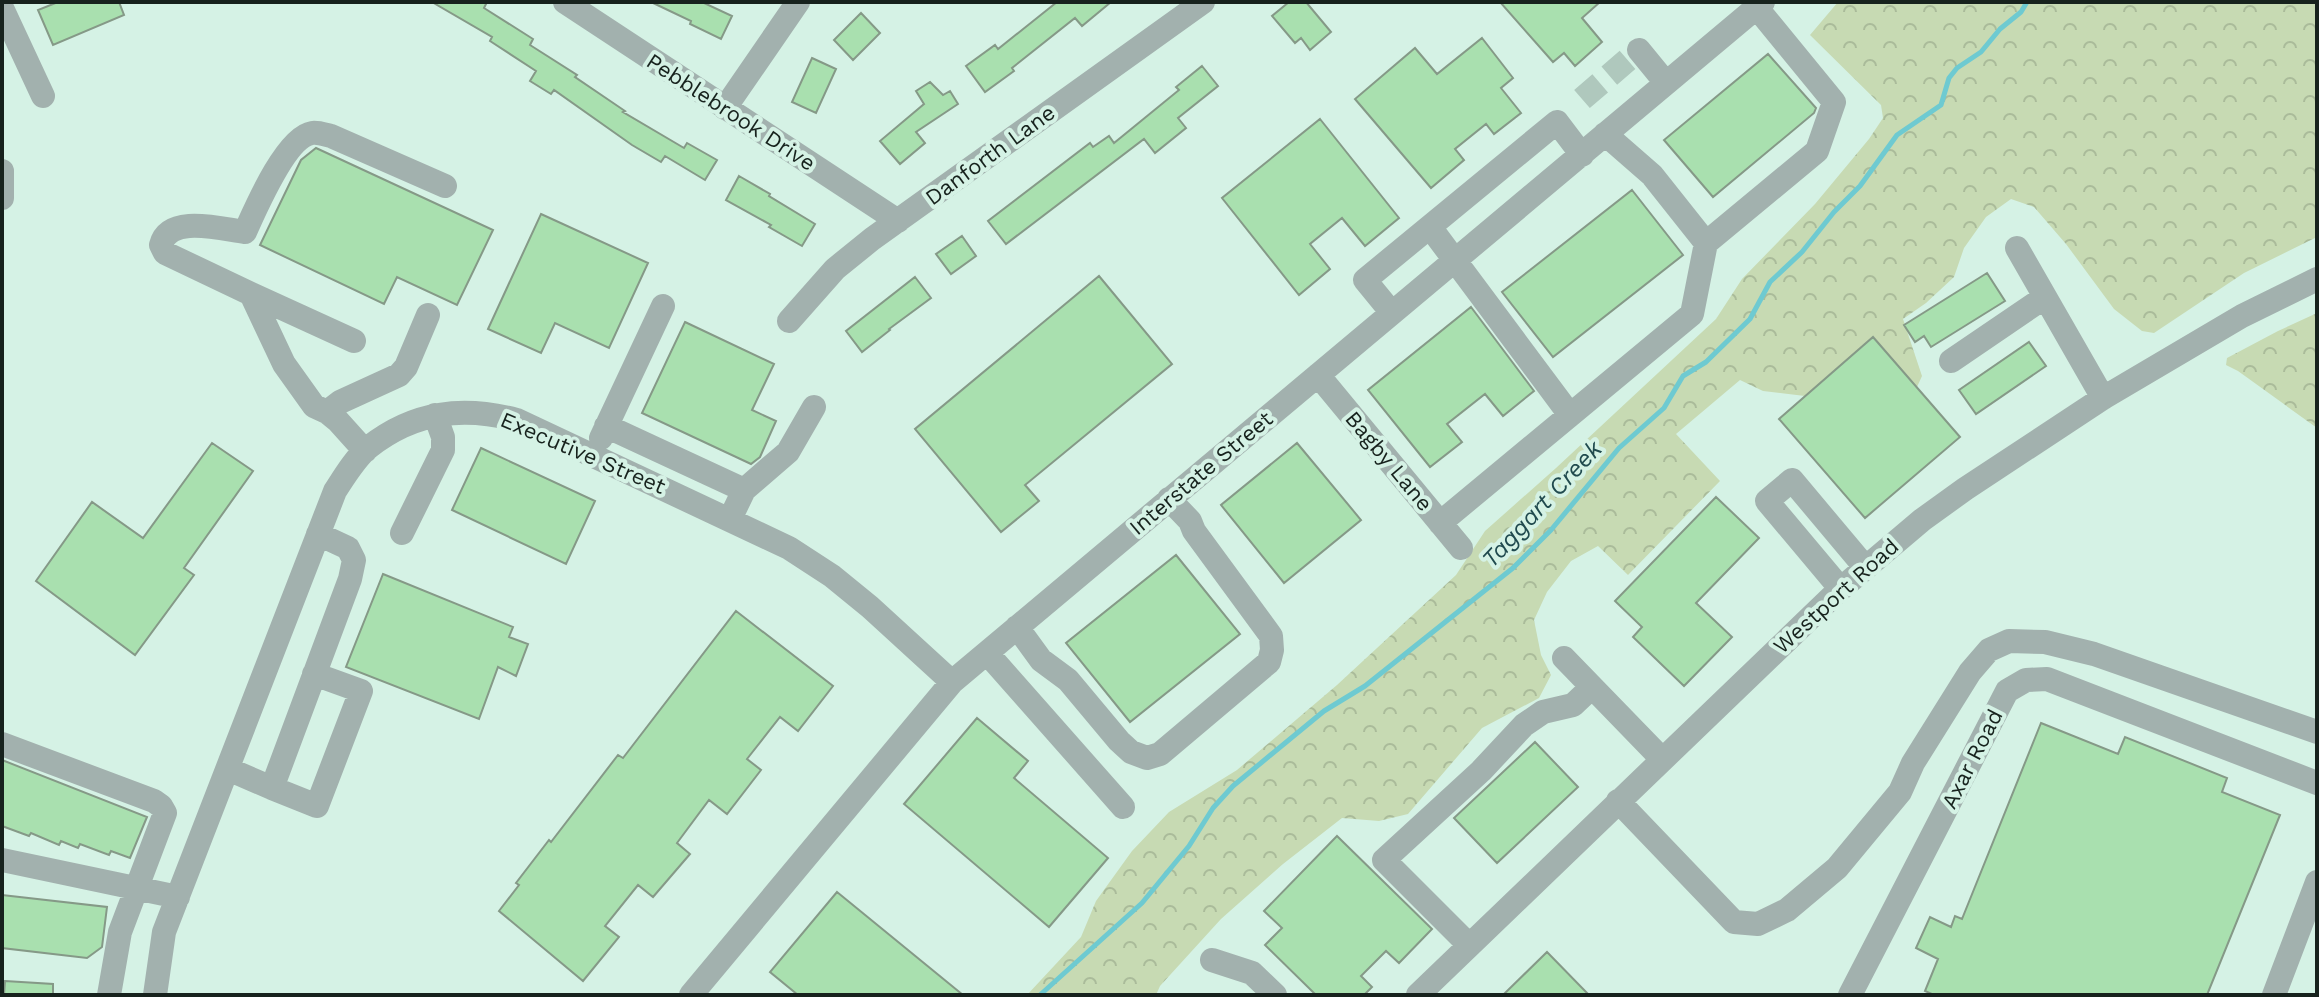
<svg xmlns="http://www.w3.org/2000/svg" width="2319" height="997" viewBox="0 0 2319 997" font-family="'Work Sans',sans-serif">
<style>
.forest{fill:url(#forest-crowns)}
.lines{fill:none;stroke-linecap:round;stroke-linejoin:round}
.stream{stroke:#6ecad1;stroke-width:5}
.building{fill:#a9e0af;stroke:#859987;stroke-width:2}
.minor-tunnel{stroke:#afc8bd;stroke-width:24;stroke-dasharray:24 12;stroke-linecap:butt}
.minor{stroke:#a2b1ae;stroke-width:24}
.labels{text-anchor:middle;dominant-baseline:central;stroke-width:8;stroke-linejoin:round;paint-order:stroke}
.street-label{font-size:22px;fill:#17221d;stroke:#d5f2e5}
.water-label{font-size:24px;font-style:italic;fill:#204a4e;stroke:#d5f2e5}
</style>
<defs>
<pattern id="forest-crowns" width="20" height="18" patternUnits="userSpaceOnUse" patternTransform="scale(2)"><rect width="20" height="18" fill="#c7dab3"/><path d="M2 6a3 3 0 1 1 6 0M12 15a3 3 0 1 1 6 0" fill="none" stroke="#aabb9a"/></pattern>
</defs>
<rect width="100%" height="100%" fill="#d5f2e5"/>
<path class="forest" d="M1838 2H2317V237L2244 273 2154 333 2142 331 2114 309 2066 244 2034 207 2011 199 1986 217 1964 248 1954 277 1926 303 1903 319 1922 376 1917 387 1873 338 1805 396 1763 391 1740 380 1676 434 1720 481 1628 575 1598 546 1571 561 1547 592 1534 620 1541 655 1551 675 1539 698 1482 728 1408 814 1379 821 1342 818 1283 864 1221 919 1160 986 1156 995H1027L1081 937 1096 901 1132 851 1169 812 1237 770 1337 685 1456 575 1485 531 1556 468 1716 319 1742 279 1815 204 1869 139 1883 118 1881 105 1810 35Z
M2317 313V428L2238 371 2226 365 2227 358 2278 331Z"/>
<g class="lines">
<path class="stream" d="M1040 995 1142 903 1189 846 1213 808 1233 786 1324 711 1365 686 1513 568 1551 530 1619 448 1664 408 1683 376 1706 362 1750 319 1770 282 1802 252 1834 212 1860 186 1897 135 1941 105 1949 78 1957 68 1981 52 2000 29 2021 12 2027 2"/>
</g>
<path class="building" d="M58 2H119L124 15 53 45 38 10Z
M432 2H487L484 8 533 39 530 45 577 75 575 77 625 111 623 112 684 148 687 143 717 160 705 180 665 156 661 162 632 145 554 90 551 94 530 81 536 71 490 41 492 37Z
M651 2H702L732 16 721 39 690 24 691 21Z
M1057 2H1111L1082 26 1075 18 1012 68 1014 71 985 92 966 66 995 45 998 49Z
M1289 2H1306L1331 32 1310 50 1301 38 1295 43 1272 16Z
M1500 2H1600L1582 18 1602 42 1575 66 1564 53 1553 62Z
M861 13 880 33 853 60 834 40Z
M1482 38 1513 78 1501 88 1521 113 1494 134 1486 124 1455 149 1464 160 1431 188 1355 99 1415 48 1437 74Z
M1768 54 1816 108 1814 113 1713 197 1664 140Z
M812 58 836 69 816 113 792 102Z
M1202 66 1218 86 1178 118 1186 128 1155 153 1144 139 1006 244 988 221 1090 143 1093 147 1109 136 1114 143 1179 90 1176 87Z
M930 82 943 95 950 91 958 104 916 132 925 143 900 164 880 141 924 104 916 91Z
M1320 119 1399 218 1365 246 1342 218 1310 244 1330 269 1299 295 1222 198Z
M316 148 493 230 457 305 397 277 384 304 260 245 301 160Z
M739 176 770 194 769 196 815 224 802 246 769 227 771 225 726 200Z
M1632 190 1683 255 1553 357 1502 292Z
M541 214 648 263 609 348 555 323 541 353 488 329Z
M962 236 976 256 951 274 936 254Z
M1987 273 2005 301 1931 347 1924 336 1915 342 1904 325Z
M1099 276 1172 364 1025 485 1039 501 1001 532 915 429Z
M915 277 931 298 889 329 890 330 862 352 846 331Z
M1471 307 1534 391 1503 416 1485 394 1447 424 1462 442 1430 467 1368 390Z
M685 322 774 364 752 410 776 421 760 457 751 464 642 413Z
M1873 337 1960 437 1865 518 1779 419Z
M2029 342 2046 366 1976 414 1959 390Z
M212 443 253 471 184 568 194 575 135 655 36 581 92 502 143 538Z
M1297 443 1361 520 1284 583 1221 505Z
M481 448 595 501 566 564 452 510Z
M1716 497 1759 538 1696 603 1732 637 1684 686 1633 637 1642 627 1615 601Z
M1176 555 1240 634 1130 722 1066 643Z
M383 574 513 627 509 637 528 644 516 676 498 667 479 719 346 667Z
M736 611 833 686 798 731 780 717 747 759 761 770 727 814 709 800 677 843 690 854 653 897 638 885 605 926 619 937 583 981 499 911 519 885 516 883 549 840 551 842 618 755 623 758Z
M977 718 1028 761 1014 778 1108 858 1049 927 904 804Z
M2041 723 2118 754 2125 737 2227 778 2222 792 2280 815 2207 995H1934L1925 991 1938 959 1916 948 1930 917 1951 927 1955 916 1962 919Z
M1535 742 1578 787 1497 863 1454 818Z
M2 760 147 817 130 858 111 851 109 855 80 844 78 848 61 841 59 845 31 833 29 836 2 826Z
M1337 836 1432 929 1399 963 1386 951 1361 976 1372 987 1364 995H1316L1265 945 1282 928 1264 911Z
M837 892 963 995H798L770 972Z
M2 895 107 907 102 947 87 958 2 948Z
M1547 952 1589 995H1503Z
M5 981 53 984V995H4Z"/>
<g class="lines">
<path class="minor-tunnel" d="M1582 99 1639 50"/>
<path class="minor" d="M565 2 898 221
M2 8 43 96
M1639 50 1666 83
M725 108 798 2
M1605 134 1652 175 1706 243
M2 171V198
M1430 227 1570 415
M2017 248 2103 398
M251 294 354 341
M1392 313 1365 280 1557 122 1582 155
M789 321 835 269 872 239 1203 2
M1951 361 2045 297
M1318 375 1461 548
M327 412 340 402 399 375 406 367 428 315
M606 426 744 490 730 519
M601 438 663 306
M365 451 338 421 327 412 314 406 284 364 251 294 165 253 161 245C169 214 221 229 245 232 255 210 286 137 312 133 318 132 326 135 331 136L445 186
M744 490 788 452 814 407
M1440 523 1692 314 1706 243 1817 151 1834 102 1757 8
M402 533 443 450V437L435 415
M1840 588 1767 501 1792 480 1865 567
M1017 627 1041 660 1068 680 1119 741 1131 752 1147 758 1160 754 1269 662 1272 650 1271 636 1194 531 1190 521 1169 499
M987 653 1123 807
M1564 658 1662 759
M314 674 361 691 317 806 272 788 350 579 354 560 348 548 318 534
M2 744 154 801 161 806 165 813 120 932 109 995
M228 769 272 788
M1618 801 1734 922 1758 924 1787 910 1837 868 1900 792 1913 763 1970 672 1989 650 2009 641 2045 642 2094 654 2317 732
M2 860 178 897
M1469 945 1384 860 1481 771 1524 725 1543 712 1573 705 1592 687
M1212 960 1252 973 1275 995
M155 995 164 932 335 491C344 477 356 457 369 447 415 411 463 406 517 420L789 548 832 576 870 607 952 682
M691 995 952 682 1763 2
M1418 995 1837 592 1922 520 1965 489 2103 398 2242 316 2317 279
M1850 995 2007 691 2026 680 2047 679 2317 783
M2274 995 2317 882"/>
</g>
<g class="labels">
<g class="street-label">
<text transform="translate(731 112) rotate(33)">Pebblebrook Drive</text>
<text transform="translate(990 155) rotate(-36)">Danforth Lane</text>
<text transform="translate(583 453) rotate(23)">Executive Street</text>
<text transform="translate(1389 461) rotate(50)">Bagby Lane</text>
<text transform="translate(1201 473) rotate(-40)">Interstate Street</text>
<text transform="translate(1836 596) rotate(-42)">Westport Road</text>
<text transform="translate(1972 759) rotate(-63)">Axar Road</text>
</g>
<g class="water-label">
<text transform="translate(1542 504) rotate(-47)">Taggart Creek</text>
</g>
</g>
<rect width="2319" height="997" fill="none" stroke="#17221d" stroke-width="8"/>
</svg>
